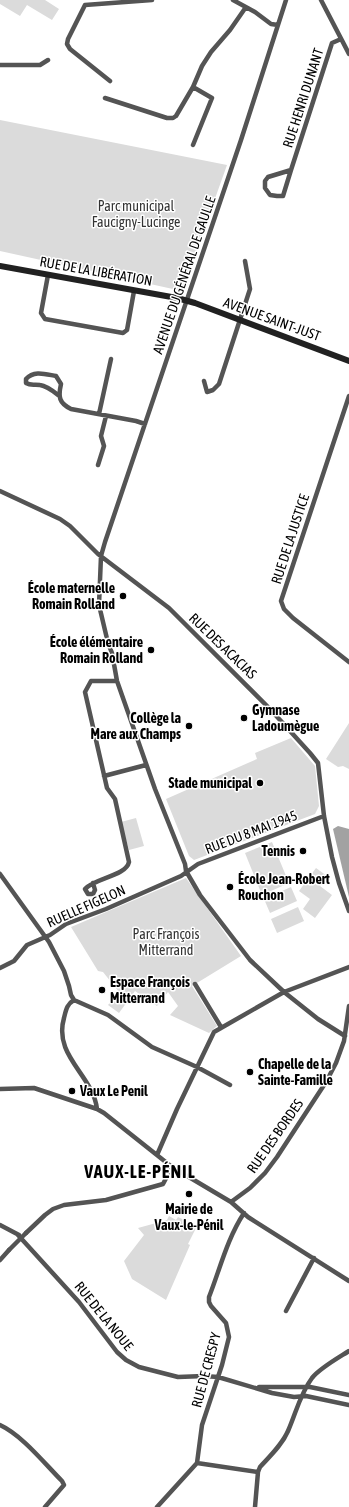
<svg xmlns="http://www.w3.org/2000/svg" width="349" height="1507" viewBox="0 0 349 1507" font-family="'Asap Condensed',sans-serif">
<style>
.green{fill:#dbdbdb}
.water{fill:#a2a2a2}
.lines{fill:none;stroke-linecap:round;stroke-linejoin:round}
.street{stroke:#545454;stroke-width:4.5}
.secondary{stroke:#212121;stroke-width:6}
.street-bridge{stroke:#545454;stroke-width:4.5}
.poi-dot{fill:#000;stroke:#fff;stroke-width:1.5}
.labels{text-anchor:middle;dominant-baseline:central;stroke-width:3;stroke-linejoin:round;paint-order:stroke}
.street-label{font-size:14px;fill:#000;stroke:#fff}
.park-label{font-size:14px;fill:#323232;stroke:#fff}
.poi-label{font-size:14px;font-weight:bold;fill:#000;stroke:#fff;text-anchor:end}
.district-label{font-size:18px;font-weight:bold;letter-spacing:1px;fill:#000;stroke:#fff}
</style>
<rect width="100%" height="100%" fill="#fff"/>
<path class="green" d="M0 0H45L59 9 52 20 27 5 20 16 0 4Z
M0 120 227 165 182 291 0 251Z
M349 723V769L343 766 338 767 326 759Z
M291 738 315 766 319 806 315 814 194 860 189 856 166 799 257 759 255 753Z
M136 818 144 846 129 850 121 822Z
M272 842 289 883 262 895 245 853Z
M316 868 327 876 320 886 332 895 315 918 303 909 310 899 299 891Z
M186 878 241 956 192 986 217 1026 209 1033 170 1015 178 1006 168 992 157 1006 135 991 119 1013 108 1005 119 992 103 972 98 971 71 927Z
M291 887 297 901 270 913 264 899Z
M298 907 304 921 277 933 271 919Z
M169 1216 176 1220 178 1217 197 1226 188 1244 190 1245 166 1300 132 1279 124 1261 144 1235 138 1228 167 1220Z"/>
<path class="water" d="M338 826 349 829V897L333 829Z"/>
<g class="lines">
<path class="street" d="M233 0 255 12 271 24 278 25
M286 0 241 140 105 542 101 556 99 605 108 643 112 653 117 681 155 789 185 864 186 871 200 895 250 960 284 992 318 1019 345 1036
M321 0 349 54
M0 65H40L48 60
M110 81 70 49 67 44 68 39 85 5 152 0
M193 87 212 98 193 145
M105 98 167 118H173L176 116 193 87 202 66 211 52 230 30 246 7
M291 170 283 196H277L270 195 265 188V181L268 177 291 170 332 43 341 39
M48 275 41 313 45 319 123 333 127 330 134 291
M204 381 207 392 213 390 219 384 250 289 245 261
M58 395C53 391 47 386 40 385 34 384 31 386 26 383V379C34 370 45 374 56 376L61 384C58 397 59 403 71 409L136 421 145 424
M349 396 281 601 284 609 293 618 349 662
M99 414 111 359
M98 465 104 446 101 436 106 416
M0 491 60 519 70 526 98 554 169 608 270 709 310 753 318 763 324 816 332 857 339 883 349 911
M104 776 146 765
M0 874 49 942 64 971 69 986 71 995 74 1000
M93 883 95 890 93 894H88L85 889C95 878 126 876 129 862L115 799 107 788 85 692 91 681H117
M0 968 14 961 27 945 50 935 66 924 106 909 181 876 198 864 324 816
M195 984 221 1027
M74 1000 108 1015 152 1047 197 1067 230 1085
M74 1000C67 1004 66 1010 64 1018 53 1056 93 1075 97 1109
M0 1089 34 1088 97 1109 104 1113 172 1167 231 1202 248 1217 349 1281
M157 1155 177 1109 214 1032 284 992 349 967
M231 1202 250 1188 265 1173 277 1157 326 1082 336 1063 344 1041 349 1006
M0 1225 19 1235
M26 1233 45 1215 53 1209 64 1205 106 1200 163 1184 172 1167
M18 1235 79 1302 117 1352 126 1360 139 1367 178 1377 204 1376 218 1377 272 1393 294 1397 306 1396 349 1405
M0 1260 9 1250
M286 1311 314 1258
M259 1387H310L349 1395
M0 1425C22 1435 45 1464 62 1481L64 1485 45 1507
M197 1463 258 1472
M157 1507 197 1463 202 1425 222 1365 229 1337 226 1323 211 1306 209 1302V1297C220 1269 227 1239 244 1213
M255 1507 258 1472 260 1467C270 1456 282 1445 288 1431 296 1413 300 1394 312 1378 320 1368 338 1358 349 1351"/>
<path class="secondary" d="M0 266 177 298 195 303 349 361"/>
<path class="street-bridge" d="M9 1250 26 1233"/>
</g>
<g class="poi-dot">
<circle cx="123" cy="596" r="4"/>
<circle cx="151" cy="650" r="4"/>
<circle cx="244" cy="718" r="4"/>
<circle cx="189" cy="726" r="4"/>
<circle cx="260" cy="783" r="4"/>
<circle cx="303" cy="851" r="4"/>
<circle cx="230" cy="887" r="4"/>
<circle cx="102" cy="990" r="4"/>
<circle cx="250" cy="1072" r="4"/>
<circle cx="72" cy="1091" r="4"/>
<circle cx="189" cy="1194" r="4"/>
</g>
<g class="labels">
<g class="street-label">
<text transform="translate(303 98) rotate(-72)">RUE HENRI DUNANT</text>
<text transform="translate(96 271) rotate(10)">RUE DE LA LIBÉRATION</text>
<text transform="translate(184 275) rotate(-71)">AVENUE DU GÉNÉRAL DE GAULLE</text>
<text transform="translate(272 319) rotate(20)">AVENUE SAINT-JUST</text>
<text transform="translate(290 539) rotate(-72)">RUE DE LA JUSTICE</text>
<text transform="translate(223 646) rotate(44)">RUE DES ACACIAS</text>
<text transform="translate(251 832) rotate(-21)">RUE DU 8 MAI 1945</text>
<text transform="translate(86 906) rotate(-24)">RUELLE FIGELON</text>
<text transform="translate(275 1136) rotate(-55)">RUE DES BORDES</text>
<text transform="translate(104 1316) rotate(51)">RUE DE LA NOUE</text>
<text transform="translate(206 1370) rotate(-75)">RUE DE CRESPY</text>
</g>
<g class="park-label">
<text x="136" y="206">Parc municipal<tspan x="136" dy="16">Faucigny-Lucinge</tspan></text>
<text x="166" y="934">Parc François<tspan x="166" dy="16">Mitterrand</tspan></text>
</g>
<g class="poi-label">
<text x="115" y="588">École maternelle<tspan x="115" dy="16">Romain Rolland</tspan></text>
<text x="143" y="642">École élémentaire<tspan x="143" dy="16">Romain Rolland</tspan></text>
<text x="252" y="710" text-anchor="start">Gymnase<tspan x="252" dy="16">Ladoumègue</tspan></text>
<text x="181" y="718">Collège la<tspan x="181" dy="16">Mare aux Champs</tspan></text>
<text x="252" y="783">Stade municipal</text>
<text x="295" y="851">Tennis</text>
<text x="238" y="879" text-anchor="start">École Jean-Robert<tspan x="238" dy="16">Rouchon</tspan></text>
<text x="110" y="982" text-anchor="start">Espace François<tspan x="110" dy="16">Mitterrand</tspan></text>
<text x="258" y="1064" text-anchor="start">Chapelle de la<tspan x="258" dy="16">Sainte-Famille</tspan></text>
<text x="80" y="1091" text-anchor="start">Vaux Le Penil</text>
<text x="189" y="1209" text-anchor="middle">Mairie de<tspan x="189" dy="16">Vaux-le-Pénil</tspan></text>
</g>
<g class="district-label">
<text x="140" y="1171">VAUX-LE-PÉNIL</text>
</g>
</g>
</svg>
